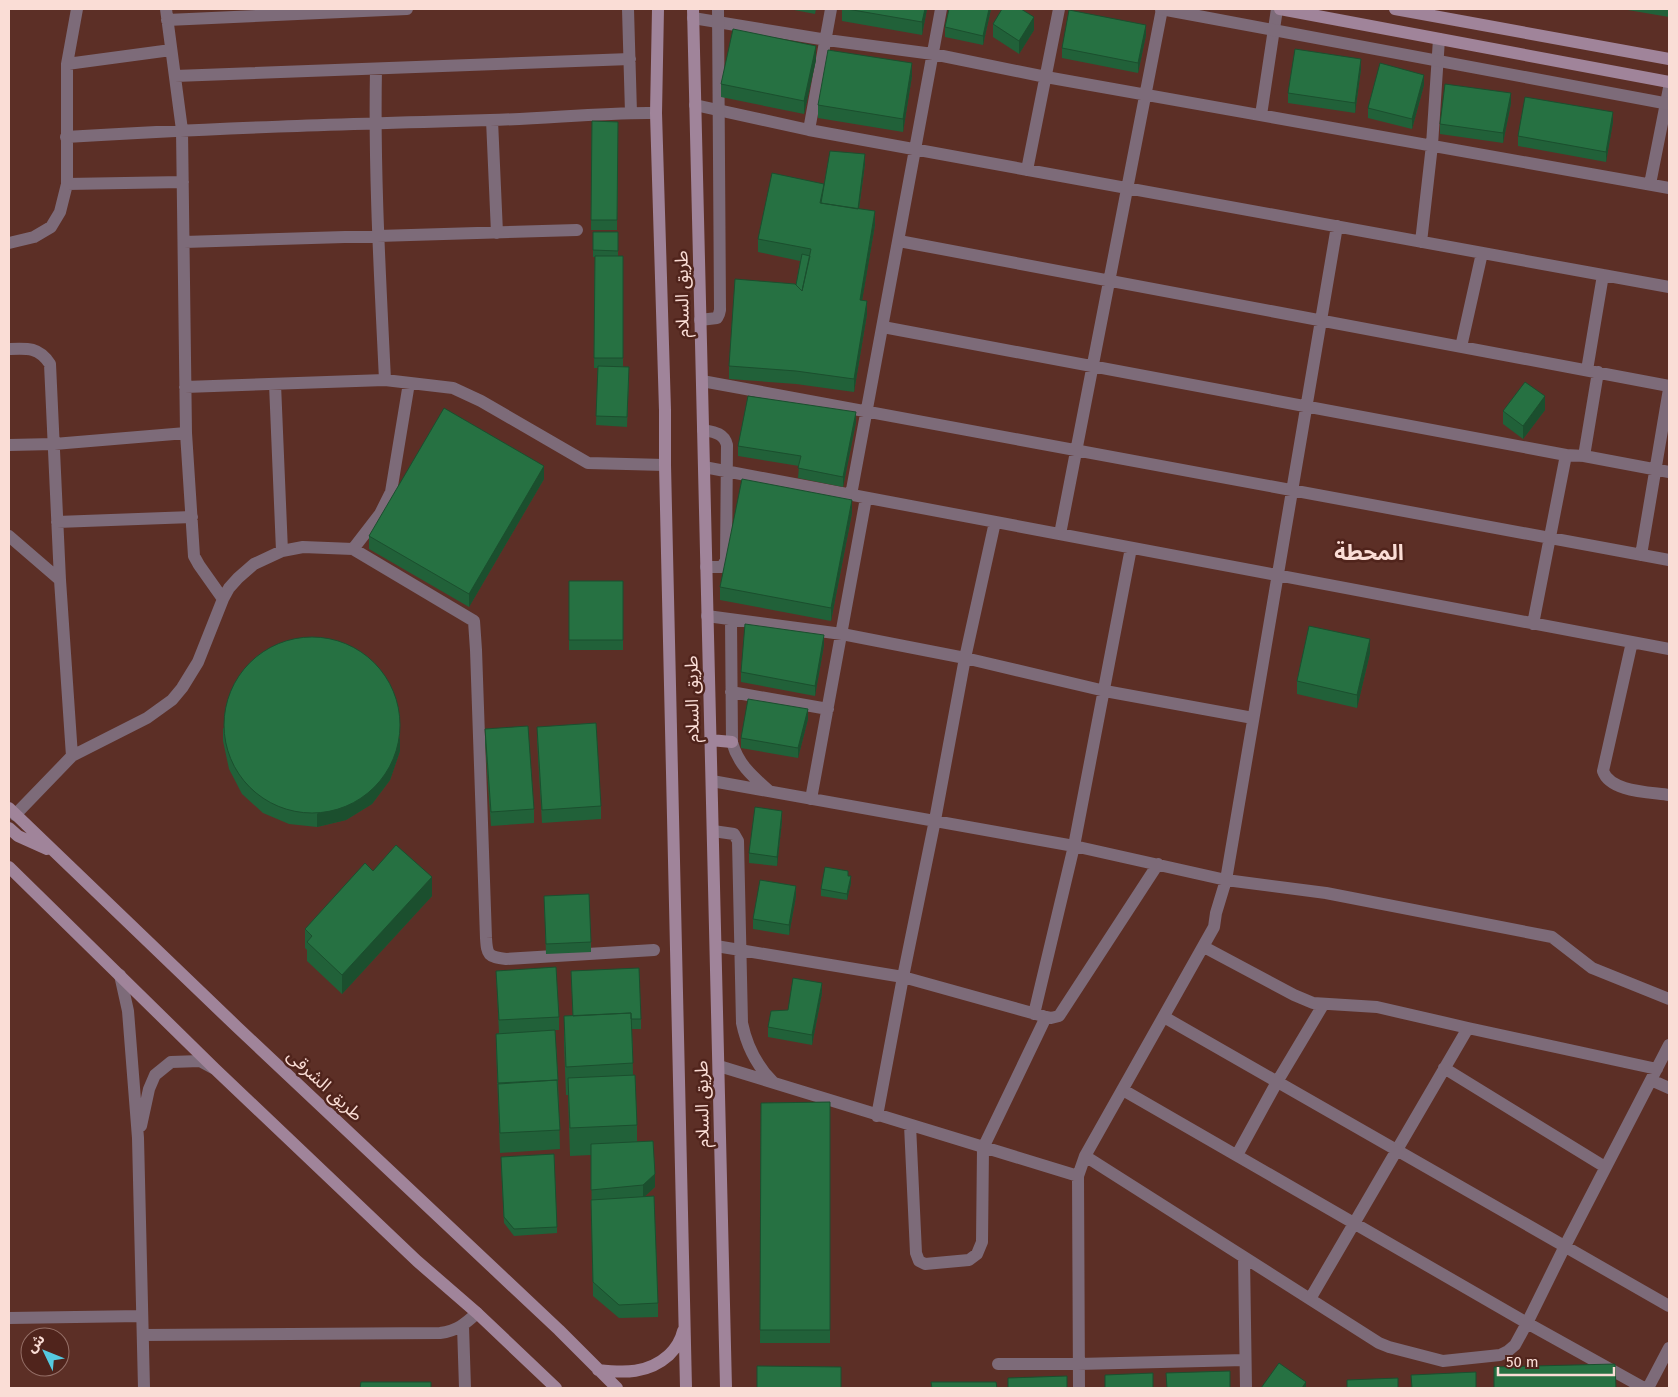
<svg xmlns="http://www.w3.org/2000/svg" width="1678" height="1397" viewBox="0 0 1678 1397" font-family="'Fira Sans','Noto Sans Arabic',sans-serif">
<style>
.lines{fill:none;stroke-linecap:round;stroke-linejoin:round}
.minor{stroke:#7d6b79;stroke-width:12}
.tertiary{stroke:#7d6b79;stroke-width:12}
.secondary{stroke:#a0849a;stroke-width:12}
.wall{fill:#216139}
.shaded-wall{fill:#1b4f2e}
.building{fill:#267142;stroke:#1b4f2e}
.labels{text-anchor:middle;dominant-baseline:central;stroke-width:5;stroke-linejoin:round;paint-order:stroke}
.street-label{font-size:18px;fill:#faddd6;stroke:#50241c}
.district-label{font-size:22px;font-weight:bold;fill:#faddd6;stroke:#50241c}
</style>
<rect width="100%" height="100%" fill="#5c2f26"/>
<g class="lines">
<path class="minor" d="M166 9 182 130 186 433 194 556 199 565 223 599
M628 9 631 113
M693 18 827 40 933 54 1046 77 1669 188
M167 20 407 9
M67 64 171 50
M376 69C374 173 380 276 385 380
M175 76 630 59
M695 105 809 130 1669 287
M1261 115 1277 9
M492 120 497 233
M809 130 831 9
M66 137C208 128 349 124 490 120 546 119 601 112 656 113
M1027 170 1059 9
M67 184 183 182
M1650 184 1669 88
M899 241 1669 386
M184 242 577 230
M1421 242 1432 145 1439 39
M9 243 34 237 51 227 60 212 67 184V64L77 9
M883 327 1566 455 1584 456 1669 472
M1461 347 1482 253
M9 349C27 348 39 347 50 364L60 580 72 756
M1587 370 1603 275
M702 381 1669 560
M275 384 282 551
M185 387 385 380 453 388 481 401 588 463 665 465
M703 430C714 432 724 433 727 445L726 560 722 567H706
M9 445 54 444 186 433
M1584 456 1598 372
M704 467 1669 649
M851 495 941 9
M57 522 192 517
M1060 534 1162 9
M9 536 60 580
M353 549 380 514 391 492 409 383
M1641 555 1669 389
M707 616 842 634 965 658 1105 691 1253 718
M731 620 732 742C738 764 752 776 769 791
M1533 624 1566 455
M1632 642 1603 771C1610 792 1650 792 1669 795
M731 692 828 709
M712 781 1074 846 1226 880 1326 893 1552 937 1592 968 1669 999
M811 799 866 498
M15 815 72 756 147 718 172 700 182 688 198 662 223 599 229 588 238 578 254 564 282 551 303 547 353 549 474 621 476 650 486 938C487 955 488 957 506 959L654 950
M713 831 734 834 738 841 742 1023C747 1047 756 1065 773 1082
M716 946 903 977 1043 1016
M1204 947 1294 995 1313 1003 1377 1007 1468 1028 1657 1069
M120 975 128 1011 138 1138 144 1388
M1034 1014 1074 846 1131 548
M1164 1017 1669 1306
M719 1066 1078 1176
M1444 1068 1605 1167
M1651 1080 1669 1088
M1123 1090 1527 1323 1644 1388
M877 1116 903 977 935 820 965 658 995 522
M910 1125 916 1253 919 1261 925 1264 969 1260 977 1254 982 1242 983 1148 1046 1017 1051 1018 1059 1016 1158 864
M141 1126 149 1089 155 1075 171 1062 200 1061 213 1068
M1237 1155 1277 1082 1323 1005
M1085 1156 1379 1343 1389 1347 1443 1361 1500 1355 1508 1351 1515 1345 1527 1323 1565 1246 1669 1045
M1244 1257 1246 1388
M1310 1299 1468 1028
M9 1318 142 1316
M463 1326 465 1388
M143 1335 440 1333C457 1331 465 1324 477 1313
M998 1364H1078L1245 1360
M1079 1388 1078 1176 1085 1156 1214 927 1216 913 1226 880 1337 226
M1648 1388 1669 1348"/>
<path class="tertiary" d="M1161 9 1669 104
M700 320 717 318 719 314 720 310 718 9"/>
<path class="secondary" d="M658 9 656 113 665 410V465L686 1388
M693 9 726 1388
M1280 9 1669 82
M1395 9 1669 59
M710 740 732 742
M9 808 237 1027 559 1330 617 1388
M9 828 18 836 47 849
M9 867 215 1069 417 1261 477 1313 556 1388
M598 1370C624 1373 648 1374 669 1355 676 1348 681 1340 683 1331"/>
</g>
<path class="wall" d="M789 9H816L815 14Z
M842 9H927L922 35 842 21Z
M991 9 983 45 945 37V27Z
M1622 9H1669V17Z
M993 24 1034 30 1019 54 993 37Z
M1146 35 1138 73 1062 58V48Z
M816 60 804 114 721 97V84Z
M1361 69 1355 113 1288 103V93Z
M912 76 903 132 818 118V105Z
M1424 85 1412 129 1368 118V108Z
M1511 103 1503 143 1440 134V124Z
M592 121 618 122 617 230H591Z
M1613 122 1606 162 1518 146V136Z
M865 164 859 209 875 225 862 300 867 314 854 392 796 384 729 379V366L796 285 800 261 758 252V239L824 184Z
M593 232H618V256H623V367L629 377 627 427 596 425 598 368H594L595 257H593Z
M1545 410 1523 439 1503 424V411Z
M856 422 843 487 798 478 799 466 738 456V446Z
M544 479 469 607 369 549V536Z
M852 513 831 621 720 600V587Z
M569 581H623V650H569Z
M824 645 815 696 741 682V672Z
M1370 653 1357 708 1297 694V681Z
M808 719 798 758 741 748V738Z
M537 727 601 806V819L542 823 537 740Z
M223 728 400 751 390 780 372 804 346 820 317 827 289 824 263 813 242 794 229 769 223 741Z
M485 729 534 809V823L491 826 485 742Z
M782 821 777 866 749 863V853Z
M373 871 432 896 342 994 307 961V950L305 948V929Z
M848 876 851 883 847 900 821 896V889Z
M544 896 591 942V952L546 954Z
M796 896 789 935 753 929V919Z
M496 971 559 1017V1030H555L558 1080 560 1149 500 1153 496 1047V1034L499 1033Z
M571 971 641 1019V1029H632L633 1075 637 1125V1141L655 1187 645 1196 658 1303V1317L619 1318 593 1296 591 1155 570 1156 568 1095H566L564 1044V1016H573Z
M822 993 812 1045 768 1037V1027L788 1010Z
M830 1102V1343H760L761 1103Z
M501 1163 557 1227V1233L514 1236 504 1223Z"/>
<path class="shaded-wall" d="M925 9H927L922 35V22Z
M989 9H991L983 45V36Z
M1034 17V30L1019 54V41Z
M1146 25V35L1138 73V63Z
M816 46V60L804 114V101Z
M1361 59V69L1355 113V103Z
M912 63V76L903 132V119Z
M1424 75V85L1412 129V119Z
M1511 93V103L1503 143V133Z
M1613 112V122L1606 162V152Z
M865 154V164L857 222V212Z
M875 211V225L860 313V300Z
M867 301V314L854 392V379Z
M1545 396V410L1523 439V426Z
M856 412V422L843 487V477Z
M544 466V479L469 607V594Z
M852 500V513L831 621V608Z
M824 635V645L815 696V686Z
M1370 639V653L1357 708V695Z
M808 709V719L798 758V748Z
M400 738V751L390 780 372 804 346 820 317 827V814Z
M782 811V821L777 866V857Z
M851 876V883L847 900V894Z
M432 877V896L342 994V975Z
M796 886V896L789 935V925Z
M822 983V993L812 1045V1035Z
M655 1174V1187L643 1198V1185Z
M1306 1382V1388H1302Z"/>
<path class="building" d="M847 9H925L922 22Z
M949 9H989L983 36 945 27Z
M1002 9H1021L1034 17 1019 41 993 24Z
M1069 10 1146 25 1138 63 1062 48Z
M733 29 816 46 804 101 721 84Z
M1295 49 1361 59 1355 103 1288 93Z
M828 50 912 63 903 119 818 105Z
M1380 63 1424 75 1412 119 1368 108Z
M1445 84 1511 93 1503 133 1440 124Z
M1525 97 1613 112 1606 152 1518 136Z
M592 121 618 122 617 220H591Z
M830 151 865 154 858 209 821 203Z
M772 173 824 184 820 203 875 211 860 300 867 301 854 379 796 371 729 366 735 279 795 284 802 291 811 249 758 239Z
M593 232H618V251L593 250Z
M802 254 810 256 802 291 796 285Z
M595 256H623V358H594Z
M598 366 629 367 627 417 596 416Z
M1525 382 1545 396 1523 426 1503 411Z
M748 396 856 412 843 477 798 468 801 456 738 446Z
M444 408 544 466 469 594 369 536Z
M742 479 852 500 831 608 720 587Z
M569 581H623V640H569Z
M745 624 824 635 815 686 741 672Z
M1309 626 1370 639 1357 695 1297 681Z
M224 725a88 88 0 1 1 176 0a88 88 0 1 1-176 0Z
M748 699 808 709 798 748 741 738Z
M596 723 601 806 542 810 537 727Z
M528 726 534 809 491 812 485 729Z
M755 807 782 811 777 857 749 853Z
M396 845 432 877 342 975 307 942 312 936 305 929 365 863 373 871Z
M825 867 848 871V876H851L847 894 821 889Z
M760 880 796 886 789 925 753 919Z
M589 894 591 942 546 944 544 896Z
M556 967 559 1017 499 1020 496 971Z
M639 968 641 1019H631V1013L573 1016 571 971Z
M793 978 822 983 812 1035 768 1027 771 1011 788 1010Z
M631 1013 633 1063 566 1067 564 1016Z
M555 1030 558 1080 498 1083 496 1034Z
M635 1075 637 1125 570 1128 568 1078Z
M557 1080 560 1130 500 1133 498 1084Z
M830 1102V1330H760L761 1103Z
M653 1141 655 1174 643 1185 591 1190V1144Z
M554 1154 557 1227 514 1229 504 1217 501 1157Z
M654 1196 658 1303 619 1305 593 1282 591 1200Z
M1279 1363 1306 1382 1302 1388H1261Z
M1615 1364 1616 1388H1494V1367Z
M757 1366 841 1367V1388H757Z
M1230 1371V1388H1167L1166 1373Z
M1476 1372V1388H1412L1411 1375Z
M1153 1373V1388H1105V1375Z
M1067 1376V1388H1008V1378Z
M1398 1378V1388H1347V1380Z
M361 1382H431V1388H360Z
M931 1382H996L997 1388H932Z"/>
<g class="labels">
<g class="street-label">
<text transform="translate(682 294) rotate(-91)">طريق السلام</text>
<text transform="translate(692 699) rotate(-91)">طريق السلام</text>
<text transform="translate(325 1085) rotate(43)">طريق الشرقى</text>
<text transform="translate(702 1104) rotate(-91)">طريق السلام</text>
</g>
<g class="district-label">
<text x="1369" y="552">المحطة</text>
</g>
</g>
<rect width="1678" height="1397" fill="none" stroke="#faddd6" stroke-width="20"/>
<g transform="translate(45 1352) rotate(313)"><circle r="24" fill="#50241c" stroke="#946e66"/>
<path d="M0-4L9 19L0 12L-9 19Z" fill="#55cae0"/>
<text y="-8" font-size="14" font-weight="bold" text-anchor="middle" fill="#faddd6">ش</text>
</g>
<path d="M1498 1367v8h116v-8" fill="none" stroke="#faddd6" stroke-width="2.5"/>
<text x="1506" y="1367" font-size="15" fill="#faddd6" stroke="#50241c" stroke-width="4" paint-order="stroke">50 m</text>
</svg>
